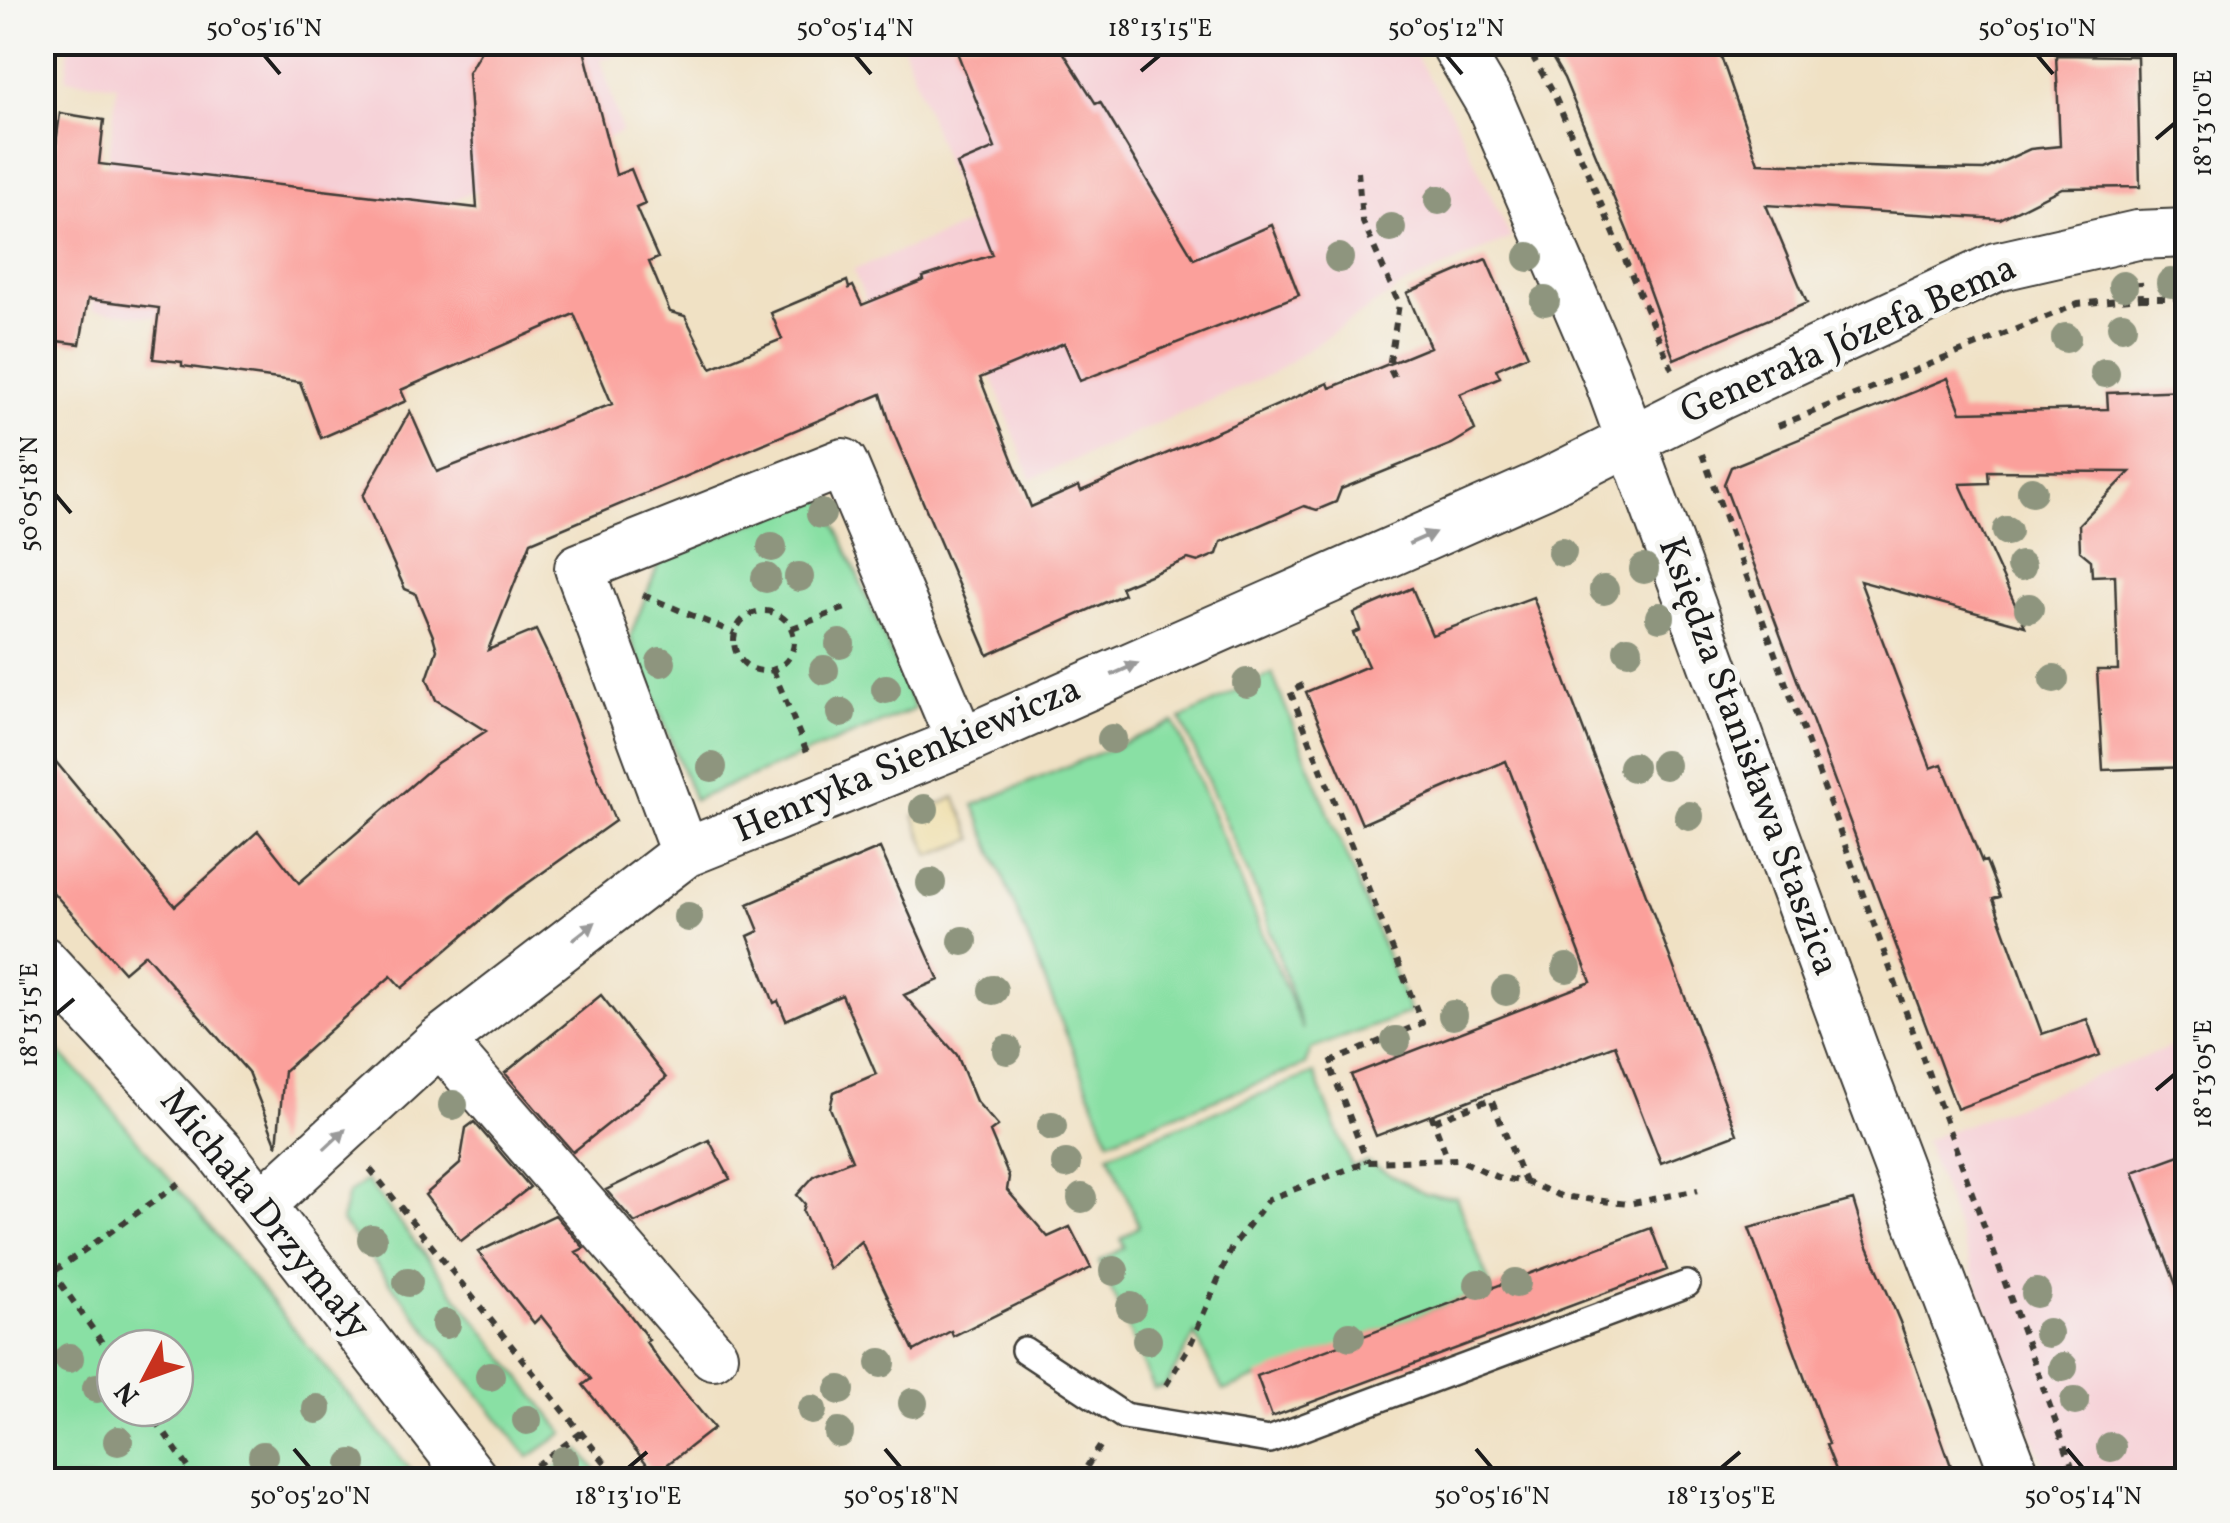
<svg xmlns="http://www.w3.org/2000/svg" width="2230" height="1523" viewBox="0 0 2230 1523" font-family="Vollkorn,serif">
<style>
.built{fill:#f6cfd5}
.green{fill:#89e0a4;stroke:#527e60;stroke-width:2.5;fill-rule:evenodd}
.sand{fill:#eeda9e;stroke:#857b5d;stroke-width:2.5}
.building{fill:#fba09b}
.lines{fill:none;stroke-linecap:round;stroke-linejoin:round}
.service-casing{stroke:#3c3a35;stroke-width:30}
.minor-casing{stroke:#3c3a35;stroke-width:52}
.path{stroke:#3c3a35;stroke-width:6;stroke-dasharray:8 8;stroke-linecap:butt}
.service{stroke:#fff;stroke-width:25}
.minor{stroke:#fff;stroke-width:48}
.tree{fill:#8e957e}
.oneway{fill:#999}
.ticks{fill:none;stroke:#1c1c1c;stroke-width:4}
.labels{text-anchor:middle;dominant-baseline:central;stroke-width:10;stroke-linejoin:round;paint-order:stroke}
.street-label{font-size:38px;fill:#1c1c1c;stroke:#f6f6f2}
.neatline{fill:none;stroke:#1c1c1c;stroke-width:4}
.ticks-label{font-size:25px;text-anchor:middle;fill:#1c1c1c}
</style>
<rect width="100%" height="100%" fill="#f6f6f2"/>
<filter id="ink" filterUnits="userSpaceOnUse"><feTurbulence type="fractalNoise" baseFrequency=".01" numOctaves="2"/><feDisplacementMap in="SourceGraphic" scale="20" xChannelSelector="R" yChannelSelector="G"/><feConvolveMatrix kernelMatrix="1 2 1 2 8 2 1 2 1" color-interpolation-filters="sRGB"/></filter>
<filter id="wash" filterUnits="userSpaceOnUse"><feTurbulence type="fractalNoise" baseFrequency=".0048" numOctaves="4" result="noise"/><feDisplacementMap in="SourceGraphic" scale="40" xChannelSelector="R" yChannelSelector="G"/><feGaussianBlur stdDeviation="2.25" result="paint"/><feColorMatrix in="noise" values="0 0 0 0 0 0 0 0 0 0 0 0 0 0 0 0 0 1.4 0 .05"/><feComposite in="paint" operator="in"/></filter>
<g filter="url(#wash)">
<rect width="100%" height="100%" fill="#f0e1c4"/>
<path class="built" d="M69 43H665L601 59 622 132 416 215 396 343 92 310 117 85 66 79Z
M902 43H1408L1454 118 1511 238 1401 287 1271 374 1031 479 987 363 907 398 853 270 968 224Z
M2187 1041V1480H2049L1925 1140Z"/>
<path class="green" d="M823 495 915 709 694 800 630 637 660 560Z
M1272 674 1410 1013 1311 1049 1305 1065 1109 1140 974 805 1174 722 1303 1030 1263 908 1181 719Z
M43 1035 95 1089 419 1480H43ZM175 1348V1408H115V1348Z
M1314 1073 1352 1167 1367 1162 1425 1194 1456 1197 1491 1288 1223 1391 1195 1334 1166 1386 1154 1389 1099 1261 1124 1248 1121 1239 1139 1226 1109 1154Z
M366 1180 564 1433 529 1457 341 1221 348 1194Z
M580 1450 604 1480H543L541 1478Z"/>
<path class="sand" d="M955 797 974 839 930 856 914 816Z"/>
<g id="blocks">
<path class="building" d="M486 42H582L616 175 631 169 645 204 636 208 658 258 649 262 670 312 685 316 711 368 782 339 771 313 847 281 849 288 853 286 862 305 924 280 923 277 992 255 957 164 995 148 953 42H1057L1096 104 1100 102 1194 259 1272 225 1299 295 1080 381 1064 343 980 378 1031 507 1079 486 1081 491 1328 383 1330 388 1430 347 1407 293 1486 259 1528 355 1496 369 1500 377 1460 394 1475 430 1452 444 1341 489 1336 502 1317 510 1304 506 1221 542 1217 554 1198 562 1188 559 1121 587 1124 594 988 655 892 429 881 394 531 542 488 650 536 630 555 670 615 821 507 898 402 988 391 976 284 1071 277 1146 248 1072 145 954 124 972 42 880V745L175 906 258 831 299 883 437 763 486 731 436 700 427 679 437 650 433 636 415 593 405 589 363 496 410 411 437 472 612 404 574 314 401 390 406 401 321 438 300 382 182 366V362L153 359 159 308 88 299 80 344 42 339V251L60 113 104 120 99 164 477 208 468 73Z
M1543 42H1716L1758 163 1923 169 1984 170 2030 149 2060 146 2056 55 2137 56 2140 187 2062 188 2000 219 1766 205 1807 303 1674 359 1629 235 1564 78Z
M1948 378 1961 412 2108 409 2107 393 2188 390V767L2103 770 2097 670H2118L2115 575 2092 576 2091 560 2080 551 2079 524 2130 472 1988 471 1989 483 1960 484 2025 626 1860 581 1931 768 1942 764 1982 862 1986 861 2000 897 1993 899 2042 1034 2087 1019 2100 1055 1957 1109 1724 484 1731 467Z
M1412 588 1432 635 1533 597 1737 1134 1661 1163 1615 1045 1376 1136 1351 1075 1591 982 1506 761 1362 824 1306 692 1368 666 1353 633 1360 630 1354 613Z
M880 848 939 980 904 995 957 1055 976 1101 998 1126 990 1132 1009 1177 1007 1190 1048 1237 1070 1227 1091 1268 953 1336 951 1331 914 1351 861 1241 829 1269 803 1211 805 1204 797 1195 815 1175 852 1160 830 1108 834 1092 876 1074 842 995 786 1020 778 1001 774 1003 748 936 759 931 748 904Z
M601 995 666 1078 573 1152 505 1073Z
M474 1122 530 1187 461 1241 425 1195 460 1164 466 1128Z
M709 1140 730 1179 635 1223 606 1190Z
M2188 1152V1305L2184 1306 2133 1172Z
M1853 1200 1866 1242 1900 1322 1956 1480H1840L1826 1445 1829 1444 1749 1228Z
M555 1215 584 1248 576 1252 624 1307 649 1340 646 1342 659 1361 714 1428 655 1474 583 1385 591 1379 541 1316 534 1323 478 1252Z
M1651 1228 1667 1270 1272 1417 1257 1376Z"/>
</g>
</g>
<g filter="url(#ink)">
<use href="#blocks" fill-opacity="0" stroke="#3c3a35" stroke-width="2.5"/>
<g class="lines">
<g class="service-casing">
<path id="service" d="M1024 1350 1124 1416 1269 1440 1687 1284"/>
</g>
<g class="minor-casing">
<path id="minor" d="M1454 42 1490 103 1605 370 1857 1058 2017 1480
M685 853 579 568 843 463 961 742
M42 960 219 1151 474 1480
M440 1041 713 1355
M262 1204 440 1041 685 853 961 742 1542 485 1719 396 1996 267 2137 235 2188 233"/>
</g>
<path class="path" d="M1524 42 1553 92 1672 369
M1358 171 1362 220 1399 304 1389 367 1395 379
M2141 298H2188
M1778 426 2078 304 2141 298 2140 282
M1702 454 2077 1480
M643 595 734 633
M734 641a30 30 0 1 1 60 0a30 30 0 1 1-60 0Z
M792 628 851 606
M773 670 807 752
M1303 685 1290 691 1422 1023 1329 1063 1367 1162
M1431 1114 1448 1159
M1434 1121 1491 1099 1525 1182
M370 1169 619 1480
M42 1257 115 1361
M42 1280 184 1180
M1166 1385 1191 1343 1232 1247 1269 1199 1367 1162 1458 1159 1497 1177 1525 1182 1561 1196 1628 1204 1698 1190
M147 1408 197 1480
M523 1475 581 1433
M1078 1480 1103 1442"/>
<use href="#service" class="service"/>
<use href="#minor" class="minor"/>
</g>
<g class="tree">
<circle cx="1439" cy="200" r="15"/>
<circle cx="1391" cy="228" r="15"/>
<circle cx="1529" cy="257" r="15"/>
<circle cx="1339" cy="258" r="15"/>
<circle cx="2171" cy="283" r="15"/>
<circle cx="2123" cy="286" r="15"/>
<circle cx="1545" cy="301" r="15"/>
<circle cx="2122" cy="326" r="15"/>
<circle cx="2066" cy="338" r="15"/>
<circle cx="2105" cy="373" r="15"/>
<circle cx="2032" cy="491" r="15"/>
<circle cx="821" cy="514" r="15"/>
<circle cx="2007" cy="531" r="15"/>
<circle cx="772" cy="547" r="15"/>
<circle cx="1562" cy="552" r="15"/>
<circle cx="2021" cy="566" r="15"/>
<circle cx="1644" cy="569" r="15"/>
<circle cx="799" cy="577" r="15"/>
<circle cx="766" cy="578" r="15"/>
<circle cx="1604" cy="590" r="15"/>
<circle cx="2029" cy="608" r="15"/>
<circle cx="1660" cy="617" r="15"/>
<circle cx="840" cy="644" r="15"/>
<circle cx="1628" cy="650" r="15"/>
<circle cx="661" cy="662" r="15"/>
<circle cx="824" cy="670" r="15"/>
<circle cx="2054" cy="679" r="15"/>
<circle cx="1247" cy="683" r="15"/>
<circle cx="886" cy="689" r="15"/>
<circle cx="841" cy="713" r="15"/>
<circle cx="1112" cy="739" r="15"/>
<circle cx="1665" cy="765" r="15"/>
<circle cx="712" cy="767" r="15"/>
<circle cx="1633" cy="767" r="15"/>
<circle cx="924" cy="809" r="15"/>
<circle cx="1689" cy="816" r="15"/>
<circle cx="931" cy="883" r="15"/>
<circle cx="688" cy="917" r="15"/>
<circle cx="963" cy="941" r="15"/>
<circle cx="1567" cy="968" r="15"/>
<circle cx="993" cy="990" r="15"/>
<circle cx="1506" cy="991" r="15"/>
<circle cx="1453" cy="1015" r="15"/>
<circle cx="1396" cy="1041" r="15"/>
<circle cx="1007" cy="1050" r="15"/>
<circle cx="453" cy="1105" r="15"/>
<circle cx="1052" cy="1126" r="15"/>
<circle cx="1066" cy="1164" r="15"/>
<circle cx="1082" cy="1198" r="15"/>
<circle cx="372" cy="1239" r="15"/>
<circle cx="1114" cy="1271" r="15"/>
<circle cx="408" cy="1282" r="15"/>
<circle cx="1516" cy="1283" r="15"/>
<circle cx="1479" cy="1284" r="15"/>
<circle cx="2036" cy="1293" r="15"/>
<circle cx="1131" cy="1307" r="15"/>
<circle cx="446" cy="1324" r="15"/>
<circle cx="2048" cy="1333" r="15"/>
<circle cx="1350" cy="1336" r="15"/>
<circle cx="1147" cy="1340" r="15"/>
<circle cx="69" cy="1358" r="15"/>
<circle cx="881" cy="1363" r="15"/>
<circle cx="2063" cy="1367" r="15"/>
<circle cx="490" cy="1376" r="15"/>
<circle cx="97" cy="1388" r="15"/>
<circle cx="840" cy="1390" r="15"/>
<circle cx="2075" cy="1401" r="15"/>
<circle cx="913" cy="1403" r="15"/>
<circle cx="317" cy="1409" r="15"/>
<circle cx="812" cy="1410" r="15"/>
<circle cx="527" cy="1420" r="15"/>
<circle cx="839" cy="1433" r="15"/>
<circle cx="118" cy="1441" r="15"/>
<circle cx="2111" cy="1447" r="15"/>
<circle cx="263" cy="1456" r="15"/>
<circle cx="564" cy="1461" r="15"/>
<circle cx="352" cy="1464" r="15"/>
</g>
<defs><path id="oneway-solid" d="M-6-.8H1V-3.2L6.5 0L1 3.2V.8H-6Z" transform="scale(2.5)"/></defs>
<g class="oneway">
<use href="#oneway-solid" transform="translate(1422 538) rotate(-24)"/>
<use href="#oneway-solid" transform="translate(1125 669) rotate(-24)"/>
<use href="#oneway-solid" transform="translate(584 931) rotate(-38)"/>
<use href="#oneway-solid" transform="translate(335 1139) rotate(-43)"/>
</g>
</g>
<path class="ticks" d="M264 55 280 74M855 55 871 74M1446 55 1462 74M2037 55 2053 74M1141 71 1160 55M2156 139 2175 123M55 494 71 513M55 1015 74 999M2156 1090 2175 1074M294 1449 310 1468M885 1449 901 1468M1476 1449 1492 1468M2067 1449 2083 1468M628 1468 647 1452M1721 1468 1740 1452"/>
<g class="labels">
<g class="street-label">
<text transform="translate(1849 341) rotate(-24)">Generała Józefa Bema</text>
<text transform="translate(1747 757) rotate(70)">Księdza Stanisława Staszica</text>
<text transform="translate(908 761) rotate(-23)">Henryka Sienkiewicza</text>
<text transform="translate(264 1215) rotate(51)">Michała Drzymały</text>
</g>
</g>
<rect width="2230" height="1523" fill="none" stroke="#f6f6f2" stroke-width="110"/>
<g transform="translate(145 1378) rotate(229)"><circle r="48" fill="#f6f6f2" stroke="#9f9f9c" stroke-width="2.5"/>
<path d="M0-8L18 38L0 25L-18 38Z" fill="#c8321e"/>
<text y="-15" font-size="28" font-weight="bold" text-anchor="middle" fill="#1c1c1c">N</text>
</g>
<rect x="55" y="55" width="2120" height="1413" class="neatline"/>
<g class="ticks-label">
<text x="264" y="36">50°05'16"N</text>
<text x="855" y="36">50°05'14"N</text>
<text x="1160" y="36">18°13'15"E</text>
<text x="1446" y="36">50°05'12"N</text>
<text x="2037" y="36">50°05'10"N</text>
<text transform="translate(2202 123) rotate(-90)" y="9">18°13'10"E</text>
<text transform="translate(28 494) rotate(-90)" y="9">50°05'18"N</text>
<text transform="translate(28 1015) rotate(-90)" y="9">18°13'15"E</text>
<text transform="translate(2202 1074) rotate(-90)" y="9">18°13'05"E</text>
<text x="310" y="1504">50°05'20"N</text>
<text x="628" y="1504">18°13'10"E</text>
<text x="901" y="1504">50°05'18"N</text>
<text x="1492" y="1504">50°05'16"N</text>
<text x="1721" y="1504">18°13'05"E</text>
<text x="2083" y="1504">50°05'14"N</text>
</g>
</svg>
